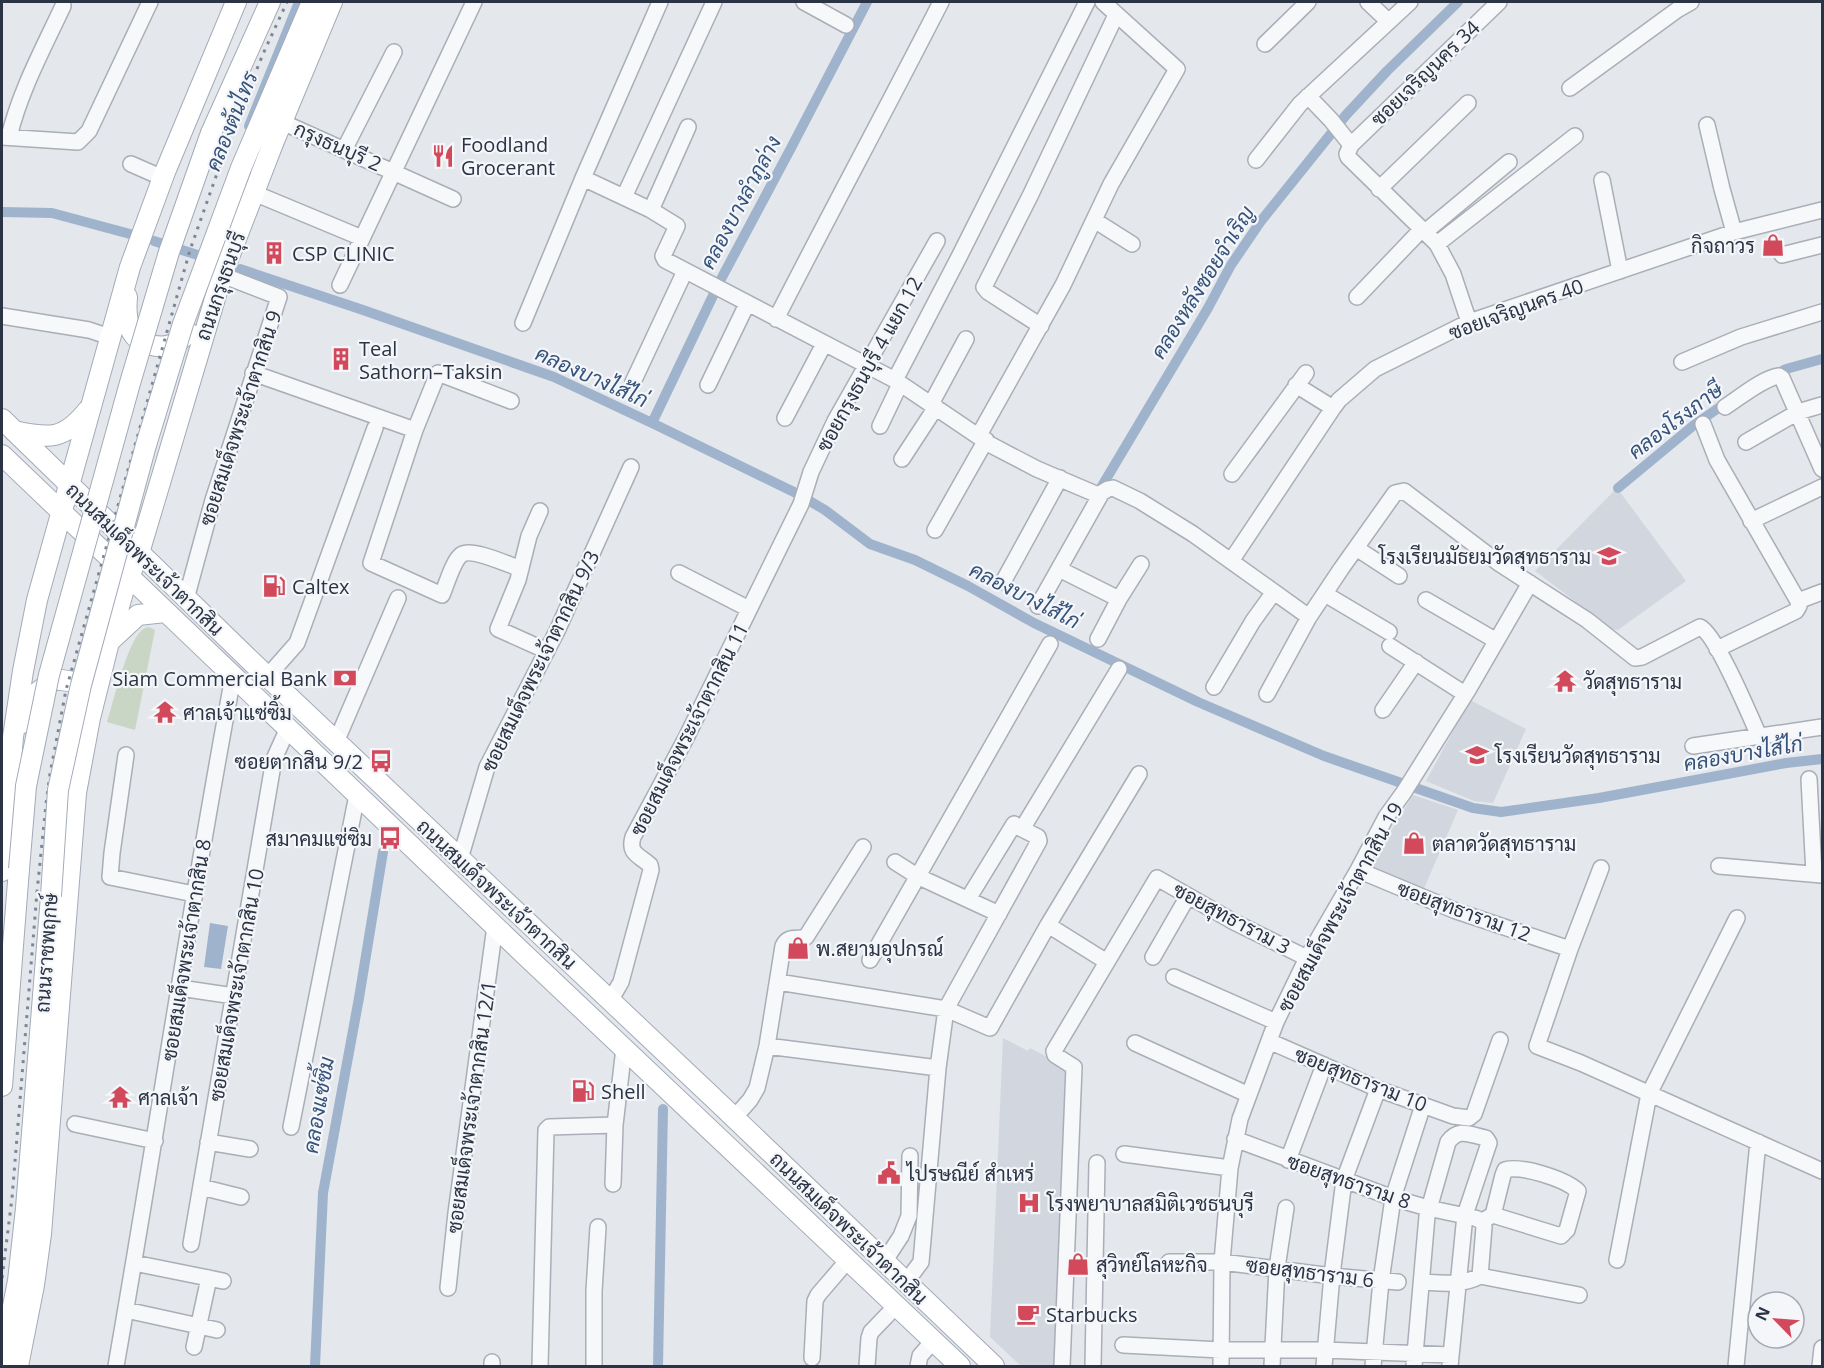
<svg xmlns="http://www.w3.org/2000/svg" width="1824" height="1368" viewBox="0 0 1824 1368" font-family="'Open Sans',Sarabun,sans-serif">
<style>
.built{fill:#d2d6de}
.green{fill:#c9d6c5}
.water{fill:#9fb4cc}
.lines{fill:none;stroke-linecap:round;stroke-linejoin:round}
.canal{stroke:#9fb4cc;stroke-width:10}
.minor-casing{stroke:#a9aeb7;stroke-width:18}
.major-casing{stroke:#a3abb8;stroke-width:22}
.minor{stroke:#f7f8fa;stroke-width:15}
.major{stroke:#fff;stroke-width:20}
.rail{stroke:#7d8696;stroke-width:3;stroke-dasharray:3 6;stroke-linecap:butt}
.major-bridge-casing{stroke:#a3abb8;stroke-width:22;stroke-linecap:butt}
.major-bridge{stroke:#fff;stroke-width:20}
.labels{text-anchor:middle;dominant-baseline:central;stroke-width:4.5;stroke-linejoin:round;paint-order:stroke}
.street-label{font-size:20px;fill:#2b3445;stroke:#f4f6f9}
.poi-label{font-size:20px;fill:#2b3445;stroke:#f4f6f9;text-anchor:start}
.water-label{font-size:21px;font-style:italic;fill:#34527a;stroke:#f4f6f9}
</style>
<rect width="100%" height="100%" fill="#e4e7ec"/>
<path class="built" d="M1617 488 1686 581 1618 630 1612 629 1535 571Z
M1470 700 1526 729 1493 803 1474 801 1426 781Z
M1413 795 1458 810 1422 893 1366 872Z
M1003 1038 1028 1051 1030 1048 1068 1068 1055 1366H1021L990 1337Z"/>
<path class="green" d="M149 627 155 630 135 730 107 722C113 703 127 644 141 631 144 628 145 628 149 627Z"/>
<path class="water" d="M210 923 228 926 221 969 204 967Z"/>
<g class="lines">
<path class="canal" d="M249 126 299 2
M2 212 52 213 130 234
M154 241 210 259
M240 269 363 310 554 377 652 423 796 493 825 510 870 544 915 560 968 586 1034 623 1198 702 1324 756 1473 808 1501 812 1599 798 1786 763 1822 759
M1772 376 1786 369 1822 359
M652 423 720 281 791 148 867 2
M1618 488 1694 425 1730 400
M1096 496 1208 308 1231 265 1261 221 1346 115 1387 71 1458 2
M315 1366 323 1193 359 998 383 852
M658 1366 663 1109"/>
<g class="minor-casing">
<path id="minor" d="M804 2 846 25
M1368 2 1388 21
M1265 44 1308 2
M1570 88 1677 10 1691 2
M1308 96 1331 120 1351 145 1347 154 1348 157 1437 244 1453 274 1469 322
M282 122 453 199
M1707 125 1722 189 1734 232
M2 137 78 142 89 131 150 2
M9 137C20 91 43 49 63 6
M1351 145 1499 2
M344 150 394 52
M1256 160 1300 104 1410 2
M131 164 163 178
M583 178 651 210 677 226 663 256 665 260 895 380 991 445 1037 469 1098 495 1108 489 1113 488 1140 501 1193 534 1309 617
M1602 180 1620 271
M1379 189 1468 103
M254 193 362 238
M624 197 714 2
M651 210 688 127
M1094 220 1132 244
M1425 232 1509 162
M1437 244 1575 136
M1782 255 1822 245
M340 285 474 2
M1357 297 1422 229
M2 316 89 330 110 337
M776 319C830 213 887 108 941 2
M523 323 583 178 660 2
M1041 326 988 292 984 287 1030 196 1116 15
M1682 362 1741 337 1822 312
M253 373 415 430
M895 380 959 257 1087 2
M633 382 685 271
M708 385 747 304
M1296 385 1333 408
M511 401 438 373 415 430 371 563 442 595C446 586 453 561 461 555 471 547 509 565 521 569
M931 404 966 339
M1725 407C1739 398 1763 378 1779 376L1782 378 1822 469
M785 418 824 344
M1703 424 1717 460 1798 601
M880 426 900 384
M979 435 1063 285 1111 184 1177 69 1103 2
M1746 442 1798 412 1822 405
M902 459 936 407
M1232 474 1306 373
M540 511 529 536 518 580 498 629 547 651
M1751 521 1822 487
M935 530 986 440
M1356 548 1399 576
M1231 561 1333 408 1339 400 1375 369 1469 322 1734 232 1822 210
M1059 569 1119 599 1141 564
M679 573 749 609
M1003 582 1060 478
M1325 594 1389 632
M186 599 213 500 279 297 222 275
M1426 600 1495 640
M1798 601 1822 592
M1038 606 1101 494
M1098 639 1119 599
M1390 646 1465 694
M1717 649 1796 611 1799 606 1798 601
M267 677 297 643 375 428
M1214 687 1253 621 1274 592
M1267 694 1309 617 1341 569 1395 493 1404 491 1500 564 1587 620 1635 658 1642 657 1700 627C1716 634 1750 716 1759 736
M1383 710 1416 662
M336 742 398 598
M1693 746 1822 727
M126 755 112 853 110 877 194 894
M1809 779 1814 874
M460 859 487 767 557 631 631 467
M895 862 917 876 999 914
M1719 866 1822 875
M1601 868 1570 949 1537 1046 1581 1063 1822 1171
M1358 870 1456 911 1570 949
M968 899 1014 824
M1048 925 1107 962
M1153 957 1188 896
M870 960 1050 644
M1174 977 1276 1022
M778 982 946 1009 990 1028 1048 925 1139 774
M180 988 234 996
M610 1001 621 982 651 870 650 865C639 855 628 854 633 837L686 738 801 504 811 472 835 421 937 241
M1269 1041 1378 1089 1453 1116 1469 1118 1474 1114 1500 1040
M1135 1043 1249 1095
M767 1046 938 1068
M734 1118 750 1100 757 1088 767 1046 783 946C788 935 797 940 806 937L863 847
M75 1124 155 1141
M291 1127 357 795
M1235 1139 1393 1198 1428 1208 1475 1218 1482 1221 1484 1227 1480 1276C1461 1286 1442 1283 1422 1282
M208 1142 250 1149
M1124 1154 1230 1168
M1288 1160 1324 1065
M613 1184 615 1125 624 1048
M201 1187 241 1197
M1482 1221 1493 1215 1561 1236 1567 1230 1578 1191C1565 1179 1522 1165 1505 1170L1503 1175 1493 1215
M191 1244 274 759 288 728
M1617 1260 1649 1094 1737 918
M884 1262 901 1236 909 1216 910 1156
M1169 1262H1222L1332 1276 1398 1282
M134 1263 223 1281
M1480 1276 1579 1295
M906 1282 921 1262 938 1068 946 1009 1039 841 1038 837 1022 829 1119 669
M448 1288 456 1213 495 926
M126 1310 217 1330
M1123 1345 1221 1350H1325L1451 1355
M194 1347 209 1278
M812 1358 815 1301 818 1295 848 1260
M492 1362V1366
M116 1366C156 1137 190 906 233 677
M540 1366 546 1130 549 1127 615 1125
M594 1366V1291L598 1227
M867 1366 869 1338 871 1332 896 1306
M918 1366 920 1356 933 1341
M1062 1366 1074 1067 1055 1055 1054 1051 1157 878 1234 922 1307 958
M1093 1366 1097 1163
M1221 1366 1222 1262 1230 1168 1240 1119 1276 1022 1307 958 1358 870 1386 817 1404 792 1468 690 1530 583
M1272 1366 1277 1268 1286 1208
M1324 1366 1332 1275 1344 1180 1378 1089
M1373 1366 1381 1281 1393 1198 1423 1105
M1414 1366 1427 1216 1448 1142C1459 1127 1470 1135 1486 1138L1489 1143 1465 1215 1450 1366
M1736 1366 1758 1142
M1820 1366 1822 1348"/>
</g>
<g class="major-casing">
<path id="major" d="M211 133 270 2
M241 168 312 2
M127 297C126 308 126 320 131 330 137 344 160 350 173 344 179 342 184 337 188 332
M2 419 253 663 723 1107 994 1366
M14 431C50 439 64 440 88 410
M2 455 525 955 960 1366
M110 641 138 615 165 612
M20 724 38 692 55 679 74 682 89 698
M2 871 13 737 23 671 37 600 130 267 165 172 236 2
M2 1086 19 869
M2 1362 18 1281 26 1208 51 896
M18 1366 34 1285 41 1234 76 793 90 718 109 642 124 589 139 553 222 275 274 141 332 2"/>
</g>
<use href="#minor" class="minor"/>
<use href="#major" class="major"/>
<path class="rail" d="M2 1278 12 1198 37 892 46 804 50 774 66 690 190 250 231 134 263 54 287 2"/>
<g class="major-bridge-casing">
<path id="major-bridge" d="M19 869 26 786 49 675 130 383 169 252 211 133
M51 896 58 790 81 685 146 445 183 324 241 168"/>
</g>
<use href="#major-bridge" class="major-bridge"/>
</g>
<defs>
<g id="restaurant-bare" transform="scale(1.8)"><path d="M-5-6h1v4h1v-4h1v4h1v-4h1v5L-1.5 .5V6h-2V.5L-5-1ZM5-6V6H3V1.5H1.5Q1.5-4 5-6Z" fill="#d1495b" stroke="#f4f6f9" stroke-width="2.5" paint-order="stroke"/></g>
<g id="shop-bare" transform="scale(1.8)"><path d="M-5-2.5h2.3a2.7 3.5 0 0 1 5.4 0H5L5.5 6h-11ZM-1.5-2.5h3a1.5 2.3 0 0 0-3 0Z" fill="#d1495b" stroke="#f4f6f9" stroke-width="2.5" paint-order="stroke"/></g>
<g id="building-bare" transform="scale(1.8)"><path d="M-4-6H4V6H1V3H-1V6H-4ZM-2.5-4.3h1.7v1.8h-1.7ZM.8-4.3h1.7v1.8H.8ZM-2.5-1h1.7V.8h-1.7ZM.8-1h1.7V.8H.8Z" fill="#d1495b" stroke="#f4f6f9" stroke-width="2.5" paint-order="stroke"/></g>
<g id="school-bare" transform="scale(1.8)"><path d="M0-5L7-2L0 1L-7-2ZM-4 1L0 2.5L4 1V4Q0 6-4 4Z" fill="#d1495b" stroke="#f4f6f9" stroke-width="2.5" paint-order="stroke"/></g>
<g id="fuel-bare" transform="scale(1.8)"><path d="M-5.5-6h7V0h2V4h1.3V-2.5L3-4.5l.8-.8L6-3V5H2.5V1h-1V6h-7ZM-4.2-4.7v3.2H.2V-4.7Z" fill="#d1495b" stroke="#f4f6f9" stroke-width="2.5" paint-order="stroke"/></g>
<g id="bank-bare" transform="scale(1.8)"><path d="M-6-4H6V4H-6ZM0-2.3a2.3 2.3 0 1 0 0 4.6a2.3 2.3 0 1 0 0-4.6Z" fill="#d1495b" stroke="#f4f6f9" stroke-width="2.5" paint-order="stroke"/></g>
<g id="temple-bare" transform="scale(1.8)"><path d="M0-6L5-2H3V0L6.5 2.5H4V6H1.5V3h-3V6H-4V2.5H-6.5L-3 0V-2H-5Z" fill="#d1495b" stroke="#f4f6f9" stroke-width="2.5" paint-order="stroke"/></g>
<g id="bus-bare" transform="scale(1.8)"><path d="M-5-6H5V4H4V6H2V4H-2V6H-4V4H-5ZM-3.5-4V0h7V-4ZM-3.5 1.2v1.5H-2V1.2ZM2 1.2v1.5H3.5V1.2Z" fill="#d1495b" stroke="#f4f6f9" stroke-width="2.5" paint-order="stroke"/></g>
<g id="civic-bare" transform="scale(1.8)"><path d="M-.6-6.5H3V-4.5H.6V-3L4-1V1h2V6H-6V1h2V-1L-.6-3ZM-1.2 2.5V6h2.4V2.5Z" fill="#d1495b" stroke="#f4f6f9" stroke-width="2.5" paint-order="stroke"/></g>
<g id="hospital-bare" transform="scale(1.8)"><path d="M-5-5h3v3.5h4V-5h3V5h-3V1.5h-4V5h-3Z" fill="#d1495b" stroke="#f4f6f9" stroke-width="2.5" paint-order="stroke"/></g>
<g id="cafe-bare" transform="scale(1.8)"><path d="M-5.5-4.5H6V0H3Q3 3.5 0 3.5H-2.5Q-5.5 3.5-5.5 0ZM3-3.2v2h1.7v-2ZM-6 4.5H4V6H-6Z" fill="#d1495b" stroke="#f4f6f9" stroke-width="2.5" paint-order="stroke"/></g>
</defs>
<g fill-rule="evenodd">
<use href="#restaurant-bare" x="443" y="156"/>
<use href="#shop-bare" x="1773" y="245"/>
<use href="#building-bare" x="274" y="253"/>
<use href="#building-bare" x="341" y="359"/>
<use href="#school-bare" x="1609" y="556"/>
<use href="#fuel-bare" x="274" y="586"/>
<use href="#bank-bare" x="345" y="678"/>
<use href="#temple-bare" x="1565" y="681"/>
<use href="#temple-bare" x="165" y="712"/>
<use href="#school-bare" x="1477" y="755"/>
<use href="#bus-bare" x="381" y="761"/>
<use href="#bus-bare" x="390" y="838"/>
<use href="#shop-bare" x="1414" y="843"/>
<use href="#shop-bare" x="798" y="948"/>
<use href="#fuel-bare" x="583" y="1091"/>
<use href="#temple-bare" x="120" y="1097"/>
<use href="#civic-bare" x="889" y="1173"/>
<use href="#hospital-bare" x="1029" y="1203"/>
<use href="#shop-bare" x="1078" y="1264"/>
<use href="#cafe-bare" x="1028" y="1314"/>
</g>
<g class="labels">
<g class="street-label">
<text transform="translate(1425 73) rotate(-44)">ซอยเจริญนคร 34</text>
<text transform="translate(338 146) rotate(24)">กรุงธนบุรี 2</text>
<text transform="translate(220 286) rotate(-71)">ถนนกรุงธนบุรี</text>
<text transform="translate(1516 309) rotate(-20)">ซอยเจริญนคร 40</text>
<text transform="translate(869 364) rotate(-61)">ซอยกรุงธนบุรี 4 แยก 12</text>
<text transform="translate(240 418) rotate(-72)">ซอยสมเด็จพระเจ้าตากสิน 9</text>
<text transform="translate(145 559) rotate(44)">ถนนสมเด็จพระเจ้าตากสิน</text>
<text transform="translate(540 661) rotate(-64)">ซอยสมเด็จพระเจ้าตากสิน 9/3</text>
<text transform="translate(689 729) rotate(-63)">ซอยสมเด็จพระเจ้าตากสิน 11</text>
<text transform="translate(497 894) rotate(43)">ถนนสมเด็จพระเจ้าตากสิน</text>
<text transform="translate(1340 907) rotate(-61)">ซอยสมเด็จพระเจ้าตากสิน 19</text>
<text transform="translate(1464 911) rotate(20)">ซอยสุทธาราม 12</text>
<text transform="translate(1232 918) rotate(28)">ซอยสุทธาราม 3</text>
<text transform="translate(186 950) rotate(-81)">ซอยสมเด็จพระเจ้าตากสิน 8</text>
<text transform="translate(46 953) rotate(-86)">ถนนราชพฤกษ์</text>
<text transform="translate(236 985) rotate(-80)">ซอยสมเด็จพระเจ้าตากสิน 10</text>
<text transform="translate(1361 1079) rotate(22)">ซอยสุทธาราม 10</text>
<text transform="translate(471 1107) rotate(-82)">ซอยสมเด็จพระเจ้าตากสิน 12/1</text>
<text transform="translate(1349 1181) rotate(19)">ซอยสุทธาราม 8</text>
<text transform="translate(849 1228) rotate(44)">ถนนสมเด็จพระเจ้าตากสิน</text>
<text transform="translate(1310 1272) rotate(7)">ซอยสุทธาราม 6</text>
</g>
<g class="poi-label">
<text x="461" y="144">Foodland<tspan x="461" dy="23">Grocerant</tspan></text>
<text x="1755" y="245" text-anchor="end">กิจถาวร</text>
<text x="292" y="253">CSP CLINIC</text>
<text x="359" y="348">Teal<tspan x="359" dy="23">Sathorn–Taksin</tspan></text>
<text x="1591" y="556" text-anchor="end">โรงเรียนมัธยมวัดสุทธาราม</text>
<text x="292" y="586">Caltex</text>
<text x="327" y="678" text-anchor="end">Siam Commercial Bank</text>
<text x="1583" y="681">วัดสุทธาราม</text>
<text x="183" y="712">ศาลเจ้าแซ่ซิ้ม</text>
<text x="1495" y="755">โรงเรียนวัดสุทธาราม</text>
<text x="363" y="761" text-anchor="end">ซอยตากสิน 9/2</text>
<text x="372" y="838" text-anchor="end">สมาคมแซ่ซิม</text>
<text x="1432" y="843">ตลาดวัดสุทธาราม</text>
<text x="816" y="948">พ.สยามอุปกรณ์</text>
<text x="601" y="1091">Shell</text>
<text x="138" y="1097">ศาลเจ้า</text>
<text x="907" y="1173">ไปรษณีย์ สำเหร่</text>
<text x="1047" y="1203">โรงพยาบาลสมิติเวชธนบุรี</text>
<text x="1096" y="1264">สุวิทย์โลหะกิจ</text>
<text x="1046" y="1314">Starbucks</text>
</g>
<g class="water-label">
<text transform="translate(231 121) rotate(-68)">คลองต้นไทร</text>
<text transform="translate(740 202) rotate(-62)">คลองบางลำภูล่าง</text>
<text transform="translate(1202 282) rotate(-58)">คลองหลังซอยจำเริญ</text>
<text transform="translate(592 376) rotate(24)">คลองบางไส้ไก่</text>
<text transform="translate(1675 420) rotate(-37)">คลองโรงภาษี</text>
<text transform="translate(1025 595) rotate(27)">คลองบางไส้ไก่</text>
<text transform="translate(1743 753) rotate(-10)">คลองบางไส้ไก่</text>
<text transform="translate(318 1105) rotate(-80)">คลองแซ่ซิ้ม</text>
</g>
</g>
<rect width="1824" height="1368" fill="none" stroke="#2b3445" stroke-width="6"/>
<g transform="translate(1776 1320) rotate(295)"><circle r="28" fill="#f4f6f9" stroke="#a4a8b1" stroke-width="1.5"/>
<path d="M0-4.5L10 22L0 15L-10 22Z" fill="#d1495b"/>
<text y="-9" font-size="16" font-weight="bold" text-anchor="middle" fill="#2b3445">N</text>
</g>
</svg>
